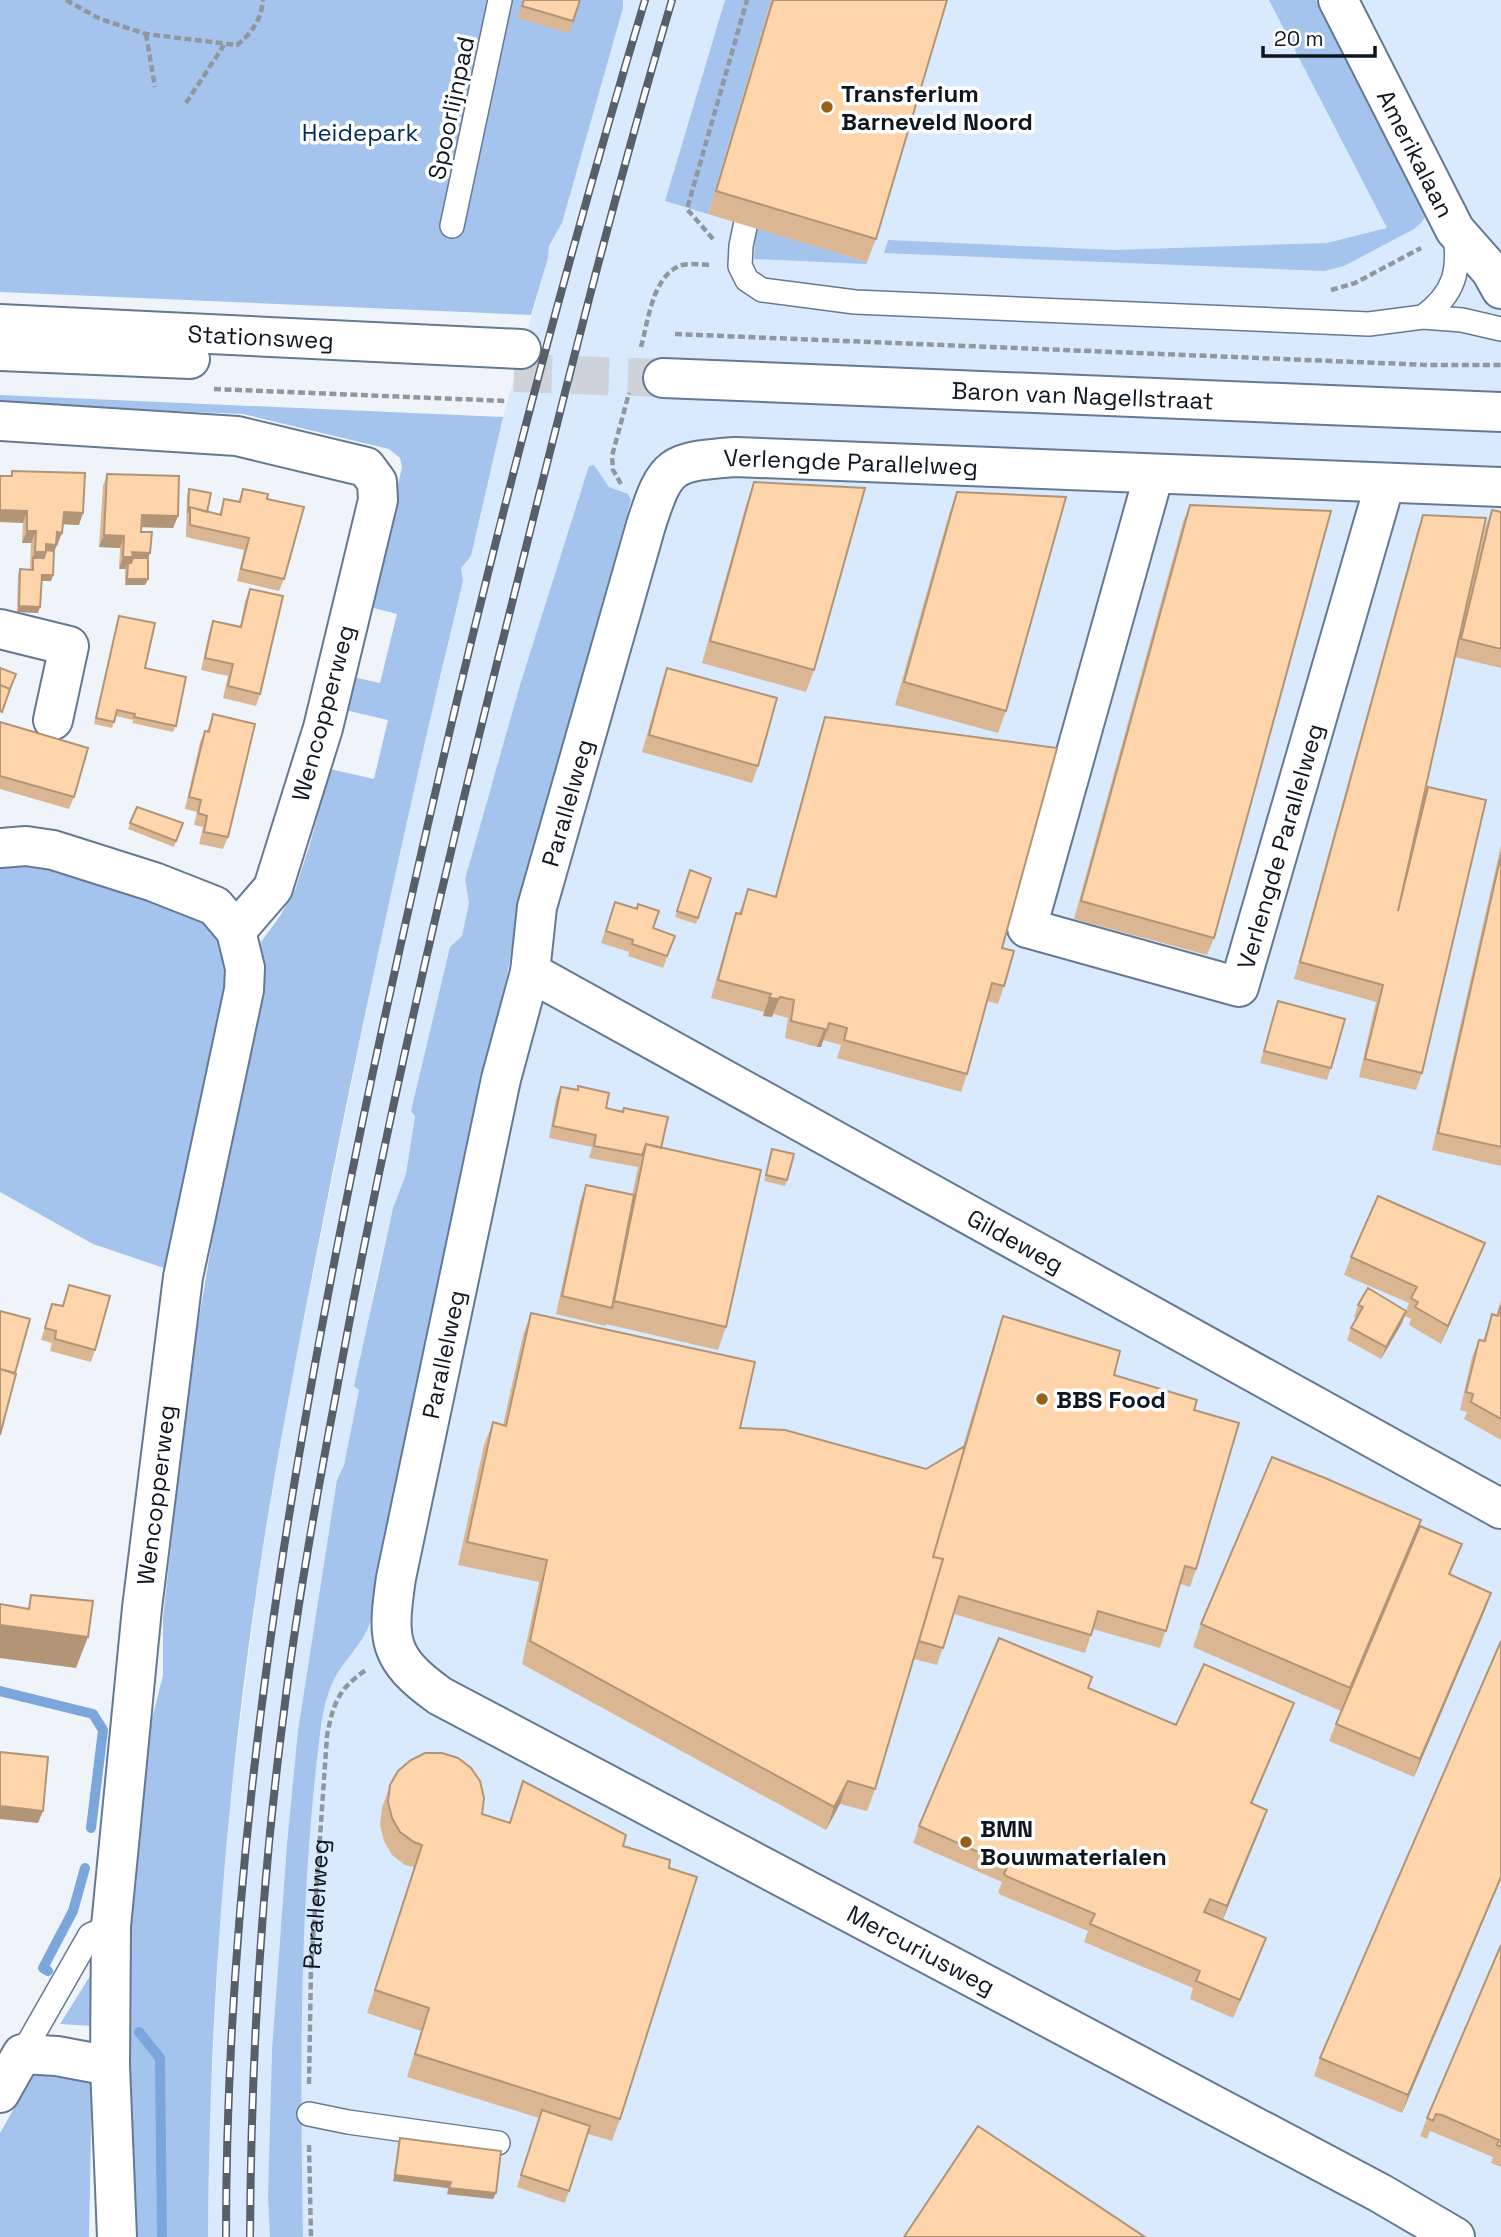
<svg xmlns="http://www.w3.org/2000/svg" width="1501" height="2237" viewBox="0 0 1501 2237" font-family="'Space Grotesk',sans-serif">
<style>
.built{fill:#d9eaff}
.green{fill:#a4c4ed}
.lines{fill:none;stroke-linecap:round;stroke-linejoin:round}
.stream{stroke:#7ba6db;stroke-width:10}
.secondary-tunnel{stroke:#cdd3d9;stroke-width:38;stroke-dasharray:38 19;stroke-linecap:butt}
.service-casing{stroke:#657993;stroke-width:26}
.minor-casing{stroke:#657993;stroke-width:42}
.tertiary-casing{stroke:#657993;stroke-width:42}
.secondary-casing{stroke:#657993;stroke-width:42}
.path{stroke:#91979f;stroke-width:4.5;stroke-dasharray:7 3.5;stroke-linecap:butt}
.service{stroke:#fff;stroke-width:23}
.minor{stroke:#fff;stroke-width:38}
.tertiary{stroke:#fff;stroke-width:38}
.secondary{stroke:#fff;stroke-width:38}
.rail-casing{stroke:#585f68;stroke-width:8}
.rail{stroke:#fff;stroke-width:5;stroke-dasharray:16;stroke-linecap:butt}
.wall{fill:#dab792}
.shaded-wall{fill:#b29577}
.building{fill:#fed5aa;stroke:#b29577;stroke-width:2}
.poi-dot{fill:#98611a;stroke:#fff;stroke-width:2.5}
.labels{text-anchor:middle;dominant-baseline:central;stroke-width:7;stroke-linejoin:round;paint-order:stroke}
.poi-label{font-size:24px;font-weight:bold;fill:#0e1620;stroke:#fff;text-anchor:start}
.street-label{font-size:24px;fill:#0e1620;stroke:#fff}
.park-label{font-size:24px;fill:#002b5a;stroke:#fff}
</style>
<rect width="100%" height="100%" fill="#eff4fa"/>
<path class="built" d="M623 0H725L665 201 712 81 748 91 775 0H1501V2237H299L294 2107 313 1728 589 466 520 685 465 879 469 903 462 936 450 947 412 1111 415 1116 406 1174 393 1208 374 1287 359 1390 344 1465 340 1473 287 1844 272 2050 268 2197 270 2237H208L209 2136 221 1901 233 1781 259 1574 290 1389 394 874 463 582 461 568 471 556 503 417 548 258 547 252 557 232 623 8Z"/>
<path class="green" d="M0 0H623V8L562 223 549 246 548 258 531 315 0 292Z
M725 0H771L708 214 665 201Z
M1269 0H1316L1428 211 1422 222 1414 229 1344 266 1325 271 884 253 888 240 1114 250 1327 243 1387 228Z
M756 228 867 262V264L754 259Z
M0 395 503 417 471 556 461 568 463 581C415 779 372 976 332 1175 306 1307 279 1439 259 1573 226 1793 209 2015 208 2237H134L126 2049 127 1961 147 1739 163 1675V1618L190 1371 229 1142 261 1007 264 984 261 942 280 916 295 890 310 844 330 769 374 779 388 720 345 710 353 677 380 683 397 614 370 607 402 467 400 458 389 449 243 414 0 404Z
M594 465 609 487 628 494 631 500 520 896 508 970 377 1573C375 1590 375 1609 369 1625 363 1641 353 1651 343 1665 328 1684 323 1710 320 1734 299 1901 300 2070 303 2237H270L268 2197 272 2050 287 1844 298 1731 337 1480 344 1465 359 1390 354 1386 393 1208 406 1174 415 1116 411 1111 450 947 462 936 469 903 465 879 520 685 587 472 589 466Z
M24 862 51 867 183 908 220 933 229 979 164 1268 93 1244 0 1192V867Z
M95 1968 94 2026 60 2024Z
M37 2068 92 2080 89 2237H0V2133Z"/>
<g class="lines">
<path class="stream" d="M0 1691 93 1714 103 1730 91 1828
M48 1971 43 1968 73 1911 85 1868
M139 2032 160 2058 162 2237"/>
<path class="secondary-tunnel" d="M514 373 663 378"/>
<g class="service-casing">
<path id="service" d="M746 222 741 246 740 266 747 280 762 290 855 302 1369 324 1423 317 1462 320 1501 329
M452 226 500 0
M1423 317C1455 293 1460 271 1455 233
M22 2054 90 1935 111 1926
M309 2114 348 2122 498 2143"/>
</g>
<g class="minor-casing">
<g id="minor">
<path id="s2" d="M1338 0 1455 230 1491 271 1501 289"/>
<path d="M0 421 237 436 366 467 377 482 378 500 323 728 273 888 236 931"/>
<path id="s3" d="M1154 474 1027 928 1239 987 1385 483"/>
<path d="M0 629 69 646 53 720"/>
<path id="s4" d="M530 972 1501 1509"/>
<path d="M0 2093 22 2054 57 2056 110 2066"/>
<path id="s5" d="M1455 2237 1380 2193 440 1696C387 1658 387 1640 396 1578L501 1079 530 972 537 907 646 525C666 463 670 462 735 457L1501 487"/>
</g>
</g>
<g class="tertiary-casing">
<path id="tertiary" d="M0 848 26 846 53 850 154 882 215 906 236 931 245 968 244 990 183 1277 142 1608 111 1926 110 2066 117 2237"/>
</g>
<g class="secondary-casing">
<g id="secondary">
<path id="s6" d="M0 324 521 349"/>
<path d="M0 351 190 359"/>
<path id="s7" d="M663 378 1501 412"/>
</g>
</g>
<g class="path">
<path d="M66 0 100 19 146 34 237 45C252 33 261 20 263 0"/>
<path d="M146 34 155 87"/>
<path d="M186 103 224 45"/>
<path d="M713 239 687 209 747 0"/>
<path d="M1331 290 1355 283 1421 248"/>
<path d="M675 334 1429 365H1501"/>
<path d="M641 347C648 322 652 280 677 267 685 262 701 265 710 265"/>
<path d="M214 389 507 401"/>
<path d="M621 484 613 470 612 456 629 393"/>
<path id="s1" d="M309 2084 311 1967 327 1736C333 1704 338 1689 366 1670"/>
<path d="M309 2145 311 2237"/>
</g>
<use href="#service" class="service"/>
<use href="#minor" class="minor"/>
<use href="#tertiary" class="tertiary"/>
<use href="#secondary" class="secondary"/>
<g class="rail-casing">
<path id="rail" d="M226 2237C226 1842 292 1452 374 1067 451 708 539 351 645 0
M250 2237C251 2061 261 1885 284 1711 297 1604 316 1499 336 1394 378 1161 431 929 488 699 547 465 603 231 672 0"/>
</g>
<use href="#rail" class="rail"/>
</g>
<path class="wall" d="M523 0H580L569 33 518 18Z
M771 0H947L876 239 867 262 708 214Z
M12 471 79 525 63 524 58 545H56L54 551 53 575 51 581H42L38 613 17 612 18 575 20 569 30 570 31 543H22L23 523 10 476Z
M107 474 178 516 173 528 141 527V532L148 558V579L145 585H125V569H119L120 548 99 547 103 486Z
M754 482 814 670 806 692 702 663 746 505Z
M189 489 207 512 219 515 224 499 238 502 243 489 267 499 284 579 279 591 237 581 244 550 186 537 187 495Z
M957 492 1006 711 998 733 895 705 949 514Z
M1190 505 1214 938 1207 955 1074 919 1183 522Z
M1492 510 1501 512V668L1455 657 1422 803 1428 787 1422 1073 1416 1090 1359 1077 1376 1002 1294 979 1417 532 1423 515 1461 628 1485 528Z
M250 589 260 694 256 706 223 698 228 676 201 670 209 633 213 621 240 627 245 601Z
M119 616 176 726 173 732 132 723 133 720 116 716 112 728 94 724Z
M667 668 758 766 752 783 642 752 661 685Z
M213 714 228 837 223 849 199 844 203 827 194 825 197 812 185 809 200 742 205 731H207Z
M825 717 1002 948 1004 986 998 1004 987 1001 967 1074 961 1092 837 1058 841 1045 823 1040 821 1047H817L785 1038 788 1018 773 1014 772 1017 763 1016 764 1012 711 998 730 931 736 913 739 914 748 889 775 896 819 735Z
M0 722 74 797 69 809 0 789Z
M137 807 183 823 174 847 128 829Z
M1501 845V1166L1432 1150Z
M690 870 711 878 696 924 675 917Z
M615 902 653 928 675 936 663 968 628 956 629 952 601 943Z
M1278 1001 1331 1068 1327 1080 1260 1063Z
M578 1086 606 1108 623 1111 624 1108 661 1148 726 1327 718 1350 606 1324V1326L556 1314 580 1202 586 1185 632 1195 638 1167 589 1158 592 1147 549 1138 556 1099 561 1087 577 1090Z
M772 1149 787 1180 785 1186 764 1181Z
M1485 1243 1478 1260 1441 1344 1409 1325 1411 1319 1405 1316 1402 1323 1381 1359 1347 1340 1351 1328 1357 1318 1354 1317 1358 1305 1406 1311 1409 1303 1344 1275 1351 1257Z
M69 1285 95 1350 91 1362 50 1351 52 1343 41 1340 52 1304 62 1306Z
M1501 1300V1440L1464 1419 1467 1412 1460 1410 1472 1357 1479 1340 1483 1341 1492 1314 1496 1316Z
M531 1313 740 1428 926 1469 963 1446 997 1333 1003 1316 1114 1375 1194 1410 1196 1569 1190 1587 1180 1584 1160 1648 1093 1629 1085 1653 954 1614 937 1665 914 1659 875 1789 867 1811 840 1804 826 1830 522 1664 539 1582 458 1565 484 1445 493 1422 503 1425 523 1335Z
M1419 1526 1462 1544 1450 1574 1485 1610 1414 1777 1329 1741 1341 1711 1193 1647 1201 1624Z
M1088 1688 1176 1725 1294 1703 1252 1803 1261 1827 1222 1920 1259 1956 1233 2018 1190 1999 1193 1988 1084 1942 1088 1931 1001 1895 998 1892 1002 1882 913 1843 919 1826Z
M523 1781 623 1846 620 2119 612 2141 588 2134 565 2203 517 2187 539 2118 407 2077 421 2031 367 2013 414 1867 405 1865 392 1855 384 1841 380 1825 382 1808 390 1785 509 1823Z
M1501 1879 1402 2113 1314 2076 1320 2058Z
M1501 1945V2167L1491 2163 1493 2157 1435 2133 1430 2131 1427 2139 1420 2136 1427 2118Z
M400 2138 496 2193 493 2199 447 2194 448 2188 393 2181 398 2144Z"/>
<path class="shaded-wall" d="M0 510 27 511 23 523 0 522Z
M64 512 83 513 79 525 59 524Z
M142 515 178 516 173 528 137 527Z
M27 531H36L31 543H22Z
M57 532 62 533 52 557 41 564 33 558 30 564 35 552 46 544Z
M104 535 124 536 120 548 99 547Z
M132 552 150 553 146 565 128 563 125 569H119L123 557Z
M42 575H53L51 581H40Z
M127 579H148L145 585H125Z
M19 606 40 607 38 613 17 612Z
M769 998 779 999 772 1017 763 1016Z
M824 1029 827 1030 821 1047H817Z
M1485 1243 1478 1260 1441 1344 1448 1326Z
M1406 1311 1402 1323 1381 1359 1386 1347Z
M1491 1593 1485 1610 1414 1777 1420 1759Z
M0 1625 88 1637 76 1668 0 1658Z
M1294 1703 1287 1721 1245 1820 1251 1803Z
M848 1781 840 1804 826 1830 834 1807Z
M0 1806 43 1811 38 1823 0 1819Z
M1267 1810 1261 1827 1221 1924 1227 1906Z
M1501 1877V1879L1402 2113 1408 2095Z
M1266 1938 1259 1956 1233 2018 1240 2000Z
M395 2175 451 2182 448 2188 393 2181Z
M449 2188 496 2193 493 2199 447 2194Z"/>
<path class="building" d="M524 0H580L573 21 522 6Z
M773 0H947L876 239 716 191Z
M12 471 85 473 83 513 64 512 62 533 57 532 56 545 46 544V552H35L36 531H27V511L0 510V476H12Z
M107 474 179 476 178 516 142 515 141 532H152L150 553 132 552 133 557H123L124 536 104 535Z
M754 482 865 488 814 670 710 641Z
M189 489 211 493 207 512 190 507 188 513Z
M243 489 268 494 267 499 304 507 284 579 241 569 249 538 190 525V507L221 515 224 499 240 502Z
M957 492 1066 497 1006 711 904 682Z
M1190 505 1331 511 1214 938 1081 901Z
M1492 510 1501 512V649L1461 639Z
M1423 515 1486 518 1398 911 1428 787 1486 800 1422 1073 1365 1059 1383 985 1300 962Z
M46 550 54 551 53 575H42L40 607 19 606 20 569 33 570V558H44Z
M133 558H148V579H127L128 563H131Z
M250 589 283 596 260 694 228 686 233 664 205 658 213 621 241 627Z
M119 616 155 623 145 668 186 677 176 726 134 717 135 714 117 710 114 722 96 718Z
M0 668 16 674 10 689 0 685Z
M667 668 777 698 758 766 649 735Z
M0 685 10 689 2 712 0 711Z
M213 714 255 724 228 837 204 832 207 816 198 813 201 800 189 797 205 731 209 732Z
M825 717 1057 748 1002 948 1014 951 1004 986 992 983 967 1074 844 1040 847 1028 829 1023 827 1030 824 1029 791 1021 794 1000 780 997 779 999 769 998 771 994 718 980 736 913 741 914 748 889 776 897Z
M0 722 88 748 74 797 0 776Z
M137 807 183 823 176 841 130 823Z
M1501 855V1147L1438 1133Z
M690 870 711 878 698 918 677 911Z
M615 902 637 909 638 904 659 911 653 928 675 936 667 956 632 944 633 940 606 931Z
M1278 1001 1345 1019 1331 1068 1264 1051Z
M578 1086 609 1093 606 1108 623 1112 624 1108 668 1117 661 1148 646 1144 642 1155 594 1146 596 1135 553 1126 561 1087 578 1090Z
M646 1144 761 1170 726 1327 614 1301Z
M772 1149 794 1154 787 1180 766 1175Z
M586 1185 634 1195 612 1308 562 1296Z
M1378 1196 1485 1243 1448 1326 1415 1307 1418 1302 1411 1298 1417 1287 1351 1257Z
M69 1285 110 1296 95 1350 55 1339 56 1331 45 1328 52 1304 63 1306Z
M1368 1288 1406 1311 1386 1347 1351 1328 1363 1307 1358 1305Z
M1501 1305V1419L1471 1402 1473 1394 1466 1392 1479 1340 1485 1341 1492 1314 1498 1316Z
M0 1311 30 1319 15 1373 0 1369Z
M531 1313 755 1362 740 1428 785 1430 926 1469 965 1446 933 1557 943 1559 875 1789 848 1781 834 1807 530 1641 547 1560 467 1542 493 1422 506 1426Z
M1003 1316 1120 1351 1114 1375 1197 1400 1194 1410 1239 1423 1196 1569 1185 1566 1166 1631 1098 1611 1091 1635 959 1596 943 1648 919 1641 943 1559 933 1557Z
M0 1369 16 1374 0 1435Z
M1272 1457 1325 1478 1421 1520 1350 1688 1201 1624Z
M1420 1526 1462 1544 1449 1574 1491 1593 1420 1759 1336 1724Z
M31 1595 93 1601 88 1637 0 1625V1604L29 1609Z
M999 1638 1088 1675 1092 1677 1088 1688 1176 1725 1204 1664 1294 1703 1251 1803 1267 1810 1227 1906 1210 1899 1204 1912 1266 1938 1240 2000 1196 1981 1200 1971 1090 1924 1095 1914 1008 1877 1004 1874 1008 1865 919 1826Z
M1501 1641V1877L1408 2095 1320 2058Z
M0 1752 48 1757 43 1811 0 1806Z
M425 1753H442L458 1758 471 1768 480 1781 484 1798 482 1814 510 1823 523 1781 626 1835 623 1846 670 1860 669 1868 697 1877 620 2119 415 2054 429 2008 375 1990 422 1845 414 1842 400 1832 392 1818 388 1802 390 1785 398 1771 411 1760Z
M1501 1945V2147L1497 2145 1499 2140 1442 2115 1436 2114 1433 2121 1427 2118Z
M542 2110 590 2126 569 2191 521 2175Z
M978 2126 1145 2237H904Z
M400 2138 501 2151 496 2193 449 2188 451 2182 395 2175Z"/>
<g class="poi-dot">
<circle cx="827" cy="107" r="7"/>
<circle cx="1042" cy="1399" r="7"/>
<circle cx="966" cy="1842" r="7"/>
</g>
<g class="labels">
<g class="poi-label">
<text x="841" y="93">Transferium<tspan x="841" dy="28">Barneveld Noord</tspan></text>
<text x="1056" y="1399">BBS Food</text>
<text x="980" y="1828">BMN<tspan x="980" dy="28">Bouwmaterialen</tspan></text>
</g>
<g class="street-label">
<text transform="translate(451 108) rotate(-78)">Spoorlijnpad</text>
<text stroke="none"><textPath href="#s2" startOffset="172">Amerikalaan</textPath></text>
<text stroke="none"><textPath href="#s6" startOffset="261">Stationsweg</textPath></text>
<text stroke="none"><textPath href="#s7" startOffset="420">Baron van Nagellstraat</textPath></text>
<text stroke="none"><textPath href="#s5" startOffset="2613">Verlengde Parallelweg</textPath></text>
<text transform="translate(323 713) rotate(-75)">Wencopperweg</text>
<text stroke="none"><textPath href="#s5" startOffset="2082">Parallelweg</textPath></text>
<text stroke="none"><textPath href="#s3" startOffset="838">Verlengde Parallelweg</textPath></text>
<text stroke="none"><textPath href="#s4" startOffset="555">Gildeweg</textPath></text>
<text stroke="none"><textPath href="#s5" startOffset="1516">Parallelweg</textPath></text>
<text transform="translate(156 1495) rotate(-83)">Wencopperweg</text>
<text stroke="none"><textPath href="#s1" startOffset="180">Parallelweg</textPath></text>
<text transform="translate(921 1950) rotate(28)">Mercuriusweg</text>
</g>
<g class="park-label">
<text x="360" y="132">Heidepark</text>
</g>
</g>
<path d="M1263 46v10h112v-10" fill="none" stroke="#0e1620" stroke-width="3.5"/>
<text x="1274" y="46" font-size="21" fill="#0e1620" stroke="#ffffff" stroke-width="5" paint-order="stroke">20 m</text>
</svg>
